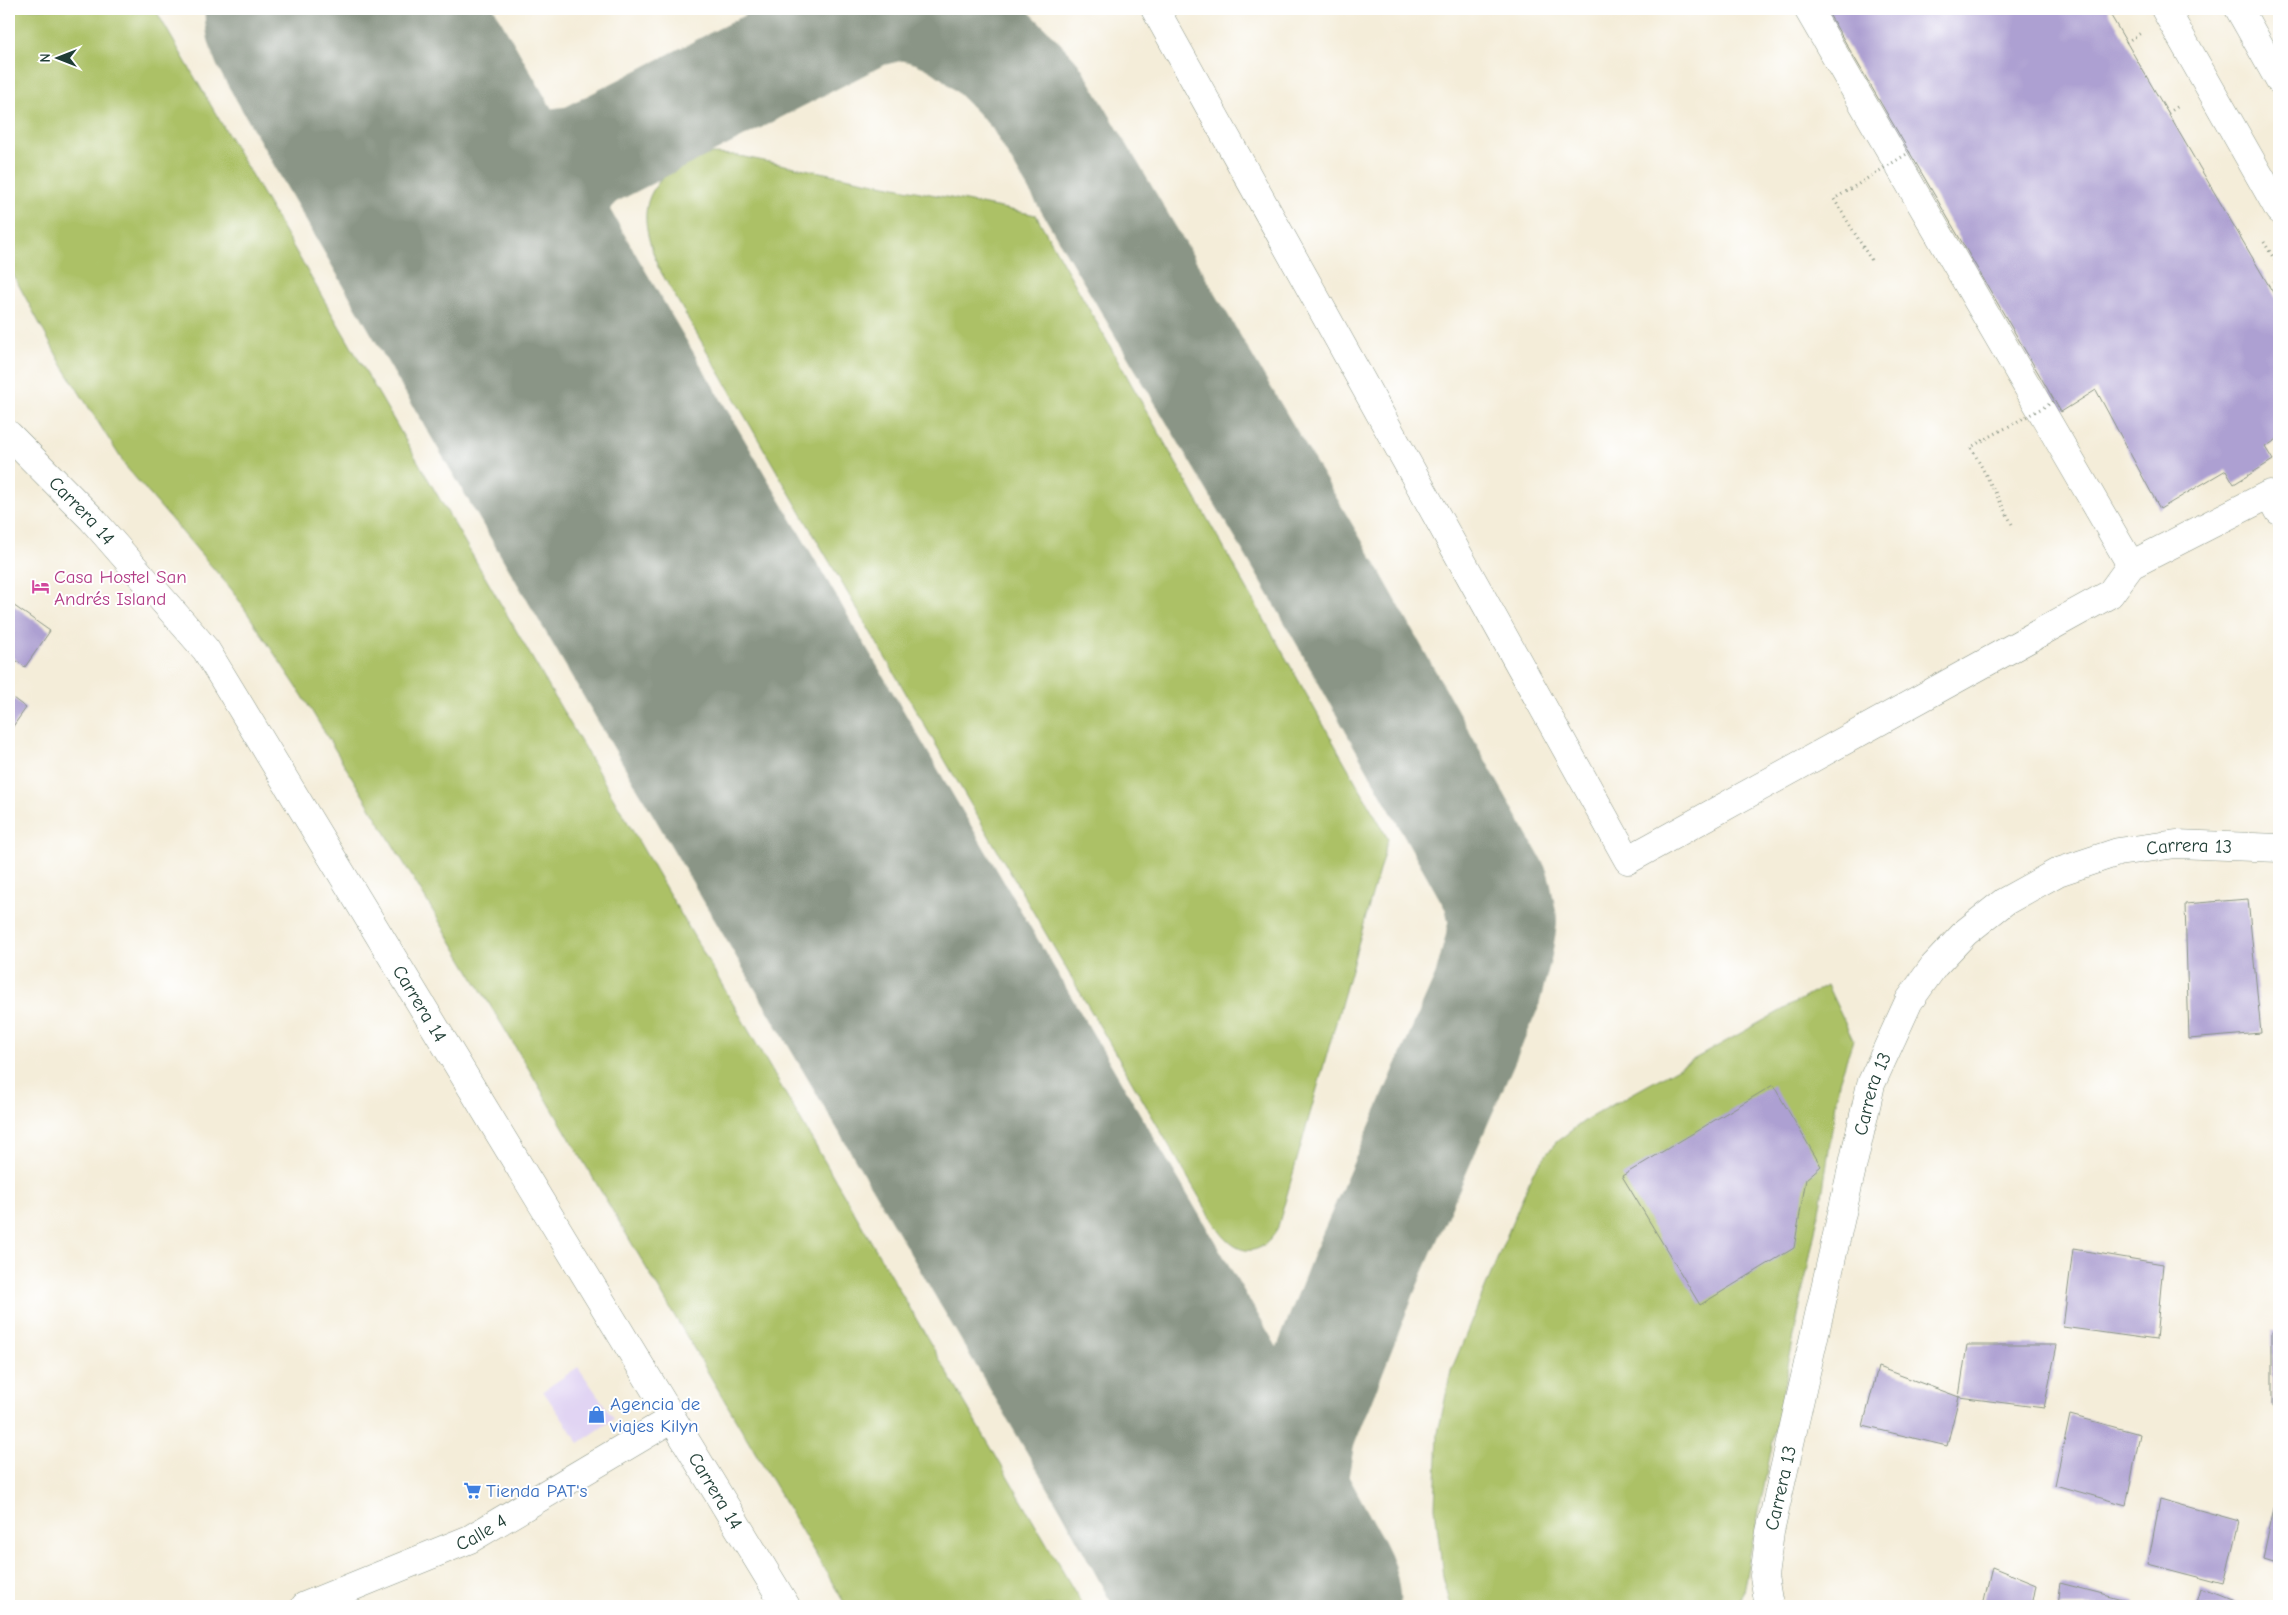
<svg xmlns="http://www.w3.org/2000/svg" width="2288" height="1615" font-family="'Comic Neue',sans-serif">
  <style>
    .built { fill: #e1d4f3 }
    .green { fill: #acc166; stroke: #667f4d }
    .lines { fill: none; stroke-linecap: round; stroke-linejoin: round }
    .taxiway { stroke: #8a9586; stroke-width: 108 }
    .runway { stroke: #8a9586; stroke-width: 269 }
    .building { fill: #ada0d2 }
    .minor-casing { stroke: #8a9586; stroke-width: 29 }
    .path { stroke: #8a9586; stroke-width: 3; stroke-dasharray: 1 4; stroke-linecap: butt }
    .minor { stroke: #fff; stroke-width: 28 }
    .path-bridge { stroke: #8a9586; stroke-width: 3; stroke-dasharray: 1 4; stroke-linecap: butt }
    .labels { text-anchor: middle; stroke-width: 4; stroke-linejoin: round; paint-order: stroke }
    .street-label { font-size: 19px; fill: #1f3d34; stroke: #fff }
    .hotel-label { font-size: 19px; fill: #b23c85; stroke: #fff; text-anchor: start }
    .shop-label { font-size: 19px; fill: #366cbe; stroke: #fff; text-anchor: start }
  </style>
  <rect width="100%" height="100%" fill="#fff"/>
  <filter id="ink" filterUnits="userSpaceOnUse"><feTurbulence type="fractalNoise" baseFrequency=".02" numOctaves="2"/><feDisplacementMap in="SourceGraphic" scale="10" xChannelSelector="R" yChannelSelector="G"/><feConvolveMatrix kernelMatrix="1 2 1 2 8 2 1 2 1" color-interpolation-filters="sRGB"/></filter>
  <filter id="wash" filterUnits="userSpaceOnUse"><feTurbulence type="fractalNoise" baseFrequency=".0096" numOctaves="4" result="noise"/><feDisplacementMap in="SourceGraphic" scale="20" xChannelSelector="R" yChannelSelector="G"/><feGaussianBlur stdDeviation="1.12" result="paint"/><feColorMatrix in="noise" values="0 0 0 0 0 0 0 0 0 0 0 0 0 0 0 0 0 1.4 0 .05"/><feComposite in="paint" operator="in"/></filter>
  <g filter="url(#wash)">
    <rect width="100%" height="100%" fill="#f4edd9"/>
    <!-- built -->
    <polygon class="built" points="578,1367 614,1419 579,1443 543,1391"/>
    <!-- green -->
    <g class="green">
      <polygon points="9,9 155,9 1083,1606 846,1606 527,1066 302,695 232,590 127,468 62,365 9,267"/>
      <path d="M 713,154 L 734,155 L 1036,215 L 1388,839 L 1277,1230 C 1258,1261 1234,1254 1216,1226 L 658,267 C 653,252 647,237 646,222 C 643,182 679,160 713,154 Z"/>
      <polygon points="1827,985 1853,1040 1839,1082 1822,1196 1740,1606 1451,1606 1443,1577 1435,1507 1438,1433 1451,1371 1533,1172 1556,1142 1587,1119"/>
    </g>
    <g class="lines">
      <!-- taxiway -->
      <g class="taxiway">
        <path d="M 918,9 C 967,18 1002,61 1035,95 L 1322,579 L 1497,891 L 1503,921 L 1499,945 L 1487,991 L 1364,1273 L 1302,1431 L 1280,1449 L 1255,1459 L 1234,1464 L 1209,1459 L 1179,1446"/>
        <polyline points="396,107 433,137 470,154 540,164 582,159 865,14 886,9"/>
        <path d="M 522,326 C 524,259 536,209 582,159"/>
        <path d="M 1293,1606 C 1283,1543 1290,1493 1302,1431"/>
      </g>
      <!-- runway -->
      <polyline class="runway" points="339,9 522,326 1179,1446 1266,1606"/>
    </g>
    <g id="blocks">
      <!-- building -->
      <g class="building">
        <polygon points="1826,9 2107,9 2279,303 2279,438 2265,447 2273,460 2234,484 2226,470 2160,509 2096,390 2061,412"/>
        <polygon points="10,603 50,631 25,667 9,655"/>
        <polygon points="9,695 26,708 9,732"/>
        <polygon points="2248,899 2261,1033 2189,1039 2185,904"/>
        <polygon points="1773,1085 1821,1166 1806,1179 1794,1248 1700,1305 1622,1176"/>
        <polygon points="2073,1249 2163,1264 2156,1340 2063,1327"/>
        <polygon points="2272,1332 2279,1332 2279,1408 2272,1407"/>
        <polygon points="1967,1345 2057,1345 2044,1408 1959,1397"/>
        <polygon points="1878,1367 1959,1397 1947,1446 1863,1426"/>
        <polygon points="2070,1415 2140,1434 2126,1505 2055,1485"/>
        <polygon points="2277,1494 2279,1495 2279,1564 2263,1559"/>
        <polygon points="2160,1499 2239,1521 2224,1584 2148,1564"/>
        <polygon points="1992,1567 2036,1585 2032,1606 1983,1606"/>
        <polygon points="2060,1583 2134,1602 2133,1606 2057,1606"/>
        <polygon points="2201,1589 2244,1606 2196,1606"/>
      </g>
    </g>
  </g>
  <g filter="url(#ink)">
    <use href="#blocks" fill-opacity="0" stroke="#8a9586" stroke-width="1"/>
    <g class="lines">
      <defs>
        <g id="minor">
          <polyline points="1155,9 1628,860 2110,594 2131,565 2270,494 2279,511"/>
          <polyline points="1808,9 2131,565"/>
          <polyline points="2165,9 2279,210"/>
          <polyline points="2239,9 2279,80"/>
          <path id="s1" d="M 9,435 L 92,519 L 206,650 L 786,1606"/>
          <path id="s2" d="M 305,1606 L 470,1539 L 672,1419"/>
          <path id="s3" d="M 1769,1606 L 1764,1576 L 1770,1532 L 1871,1084 L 1909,1001 L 1934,966 L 1966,932 L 2004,902 L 2058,872 L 2118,852 L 2176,844 L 2279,848"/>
        </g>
      </defs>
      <!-- minor casing -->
      <use href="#minor" class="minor-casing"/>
      <!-- path -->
      <g class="path">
        <polyline points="2126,42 2141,33"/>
        <polyline points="2168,113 2180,105"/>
        <polyline points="2264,242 2279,267"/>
        <polyline points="2268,285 2279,279"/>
      </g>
      <!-- minor -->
      <use href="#minor" class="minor"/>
      <!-- path-bridge -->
      <g class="path-bridge">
        <polyline points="1871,260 1834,199 1910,152"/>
        <polyline points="2012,524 1971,447 2055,401"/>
      </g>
    </g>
  </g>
  <!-- icons -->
  <defs>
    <symbol id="hotel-bare" viewBox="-9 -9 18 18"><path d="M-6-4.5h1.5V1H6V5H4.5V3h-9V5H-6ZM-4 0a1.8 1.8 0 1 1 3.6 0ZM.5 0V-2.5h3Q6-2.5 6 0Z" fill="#d1479c" stroke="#fff" stroke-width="2.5" paint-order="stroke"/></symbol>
    <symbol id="shop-bare" viewBox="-9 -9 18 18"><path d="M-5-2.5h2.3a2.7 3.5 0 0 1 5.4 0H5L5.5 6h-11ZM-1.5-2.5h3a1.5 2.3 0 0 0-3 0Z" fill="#3f7fe0" stroke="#fff" stroke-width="2.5" paint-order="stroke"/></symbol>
    <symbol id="supermarket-bare" viewBox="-9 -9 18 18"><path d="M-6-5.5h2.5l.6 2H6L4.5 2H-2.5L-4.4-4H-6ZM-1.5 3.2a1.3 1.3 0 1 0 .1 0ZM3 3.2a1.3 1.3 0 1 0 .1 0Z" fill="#3f7fe0" stroke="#fff" stroke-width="2.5" paint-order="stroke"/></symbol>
  </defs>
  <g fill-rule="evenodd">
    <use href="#hotel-bare" x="28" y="574" width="25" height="25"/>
    <use href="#shop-bare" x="584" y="1402" width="25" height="25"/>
    <use href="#supermarket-bare" x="460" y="1478" width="25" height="25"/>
  </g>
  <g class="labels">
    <!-- street labels -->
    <g class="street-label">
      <text dy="7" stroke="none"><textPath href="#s1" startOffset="105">Carrera 14</textPath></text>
      <text dy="7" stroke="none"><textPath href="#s3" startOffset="960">Carrera 13</textPath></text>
      <text dy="7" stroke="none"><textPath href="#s1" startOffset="705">Carrera 14</textPath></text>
      <text dy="7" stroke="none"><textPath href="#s3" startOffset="525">Carrera 13</textPath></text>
      <text dy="7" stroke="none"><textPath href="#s3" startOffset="120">Carrera 13</textPath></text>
      <text dy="7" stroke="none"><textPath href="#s1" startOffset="1275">Carrera 14</textPath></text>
      <text dy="7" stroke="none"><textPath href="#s2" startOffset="191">Calle 4</textPath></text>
    </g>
    <!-- hotel labels -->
    <g class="hotel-label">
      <text x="54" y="583">Casa Hostel San<tspan x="54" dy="22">Andrés Island</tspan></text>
    </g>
    <!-- shop labels -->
    <g class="shop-label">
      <text x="610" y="1410">Agencia de<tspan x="610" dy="22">viajes Kilyn</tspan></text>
      <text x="486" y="1497">Tienda PAT's</text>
    </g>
  </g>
  <!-- margin -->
  <rect width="2288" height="1615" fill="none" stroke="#fff" stroke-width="30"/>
  <!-- north arrow -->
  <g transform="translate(58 58) rotate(270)" stroke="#ffffff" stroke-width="4" paint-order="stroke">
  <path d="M0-4L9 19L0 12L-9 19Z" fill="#1f3d34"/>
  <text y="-8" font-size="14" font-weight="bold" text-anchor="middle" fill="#1f3d34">N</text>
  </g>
</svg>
